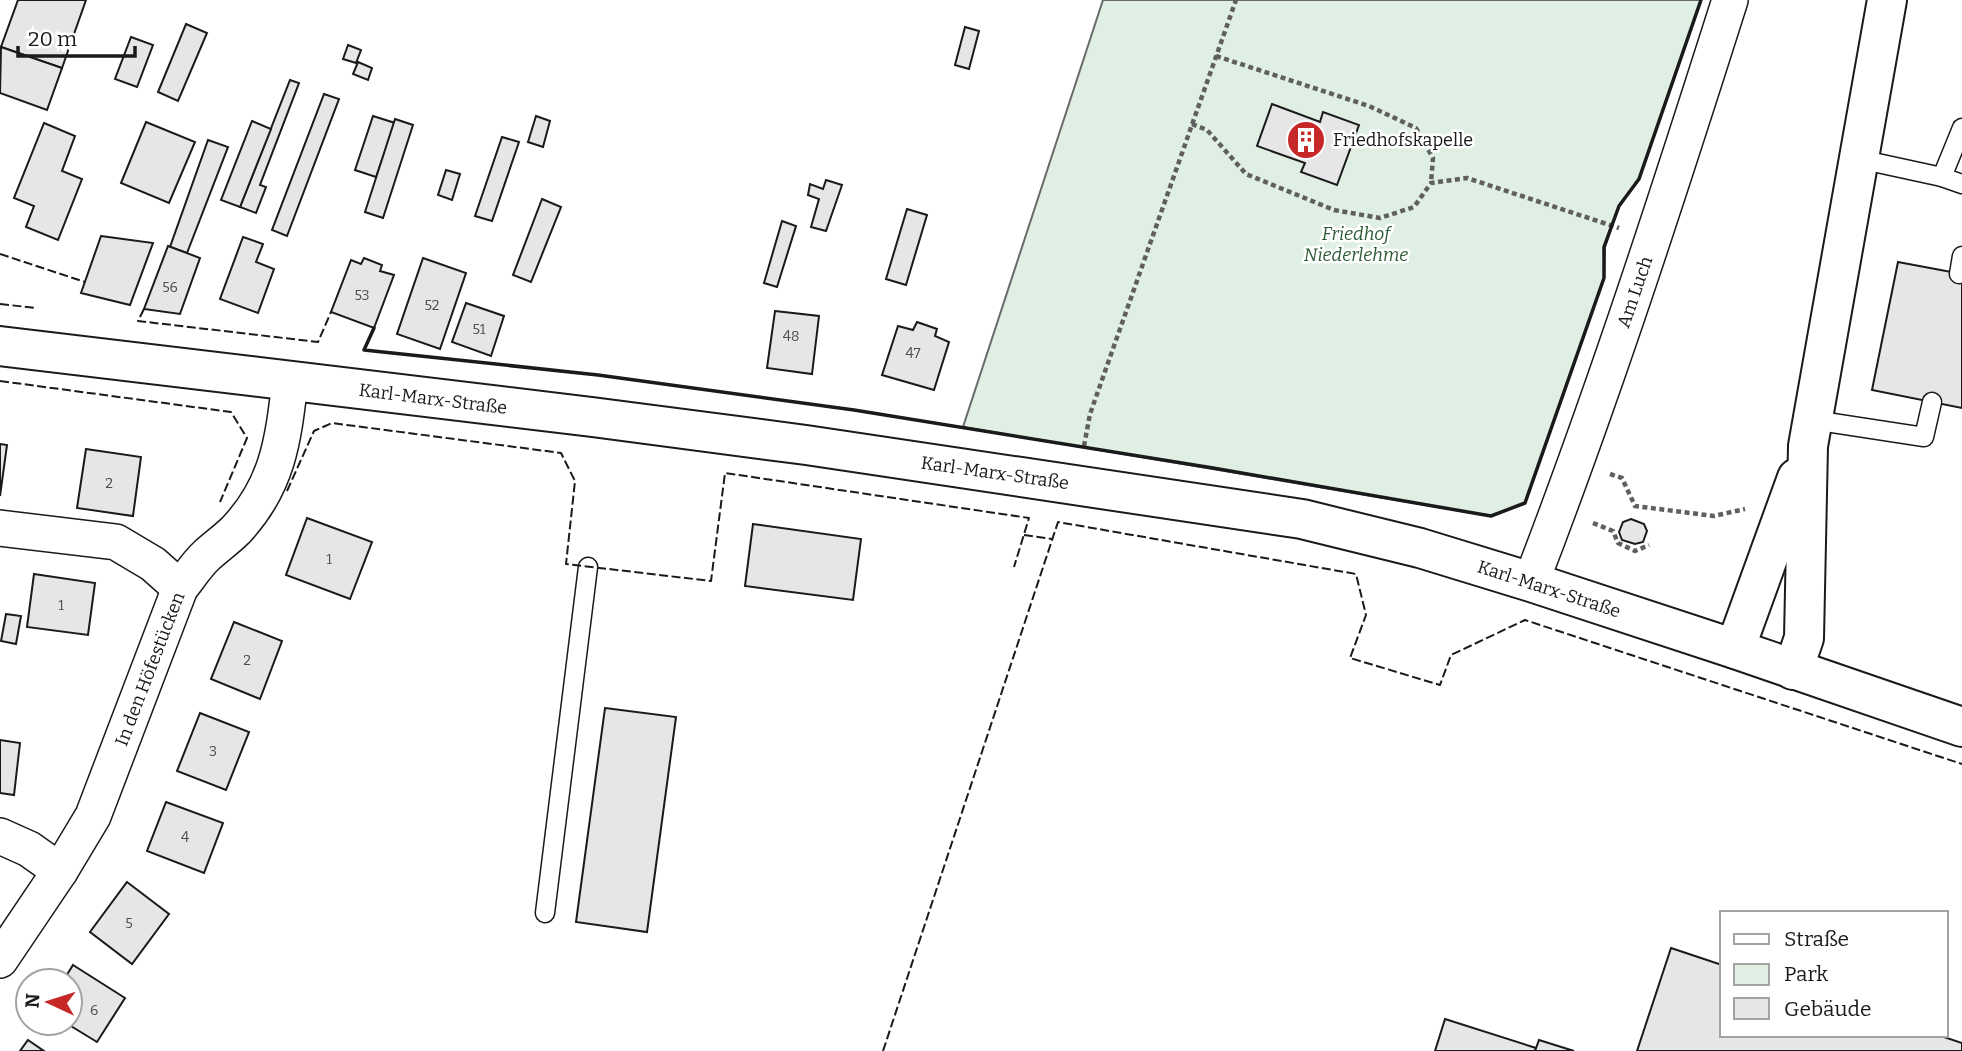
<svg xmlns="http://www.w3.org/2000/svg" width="1962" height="1051" font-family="Bitter,serif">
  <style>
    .green { fill: #e0efe3; stroke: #6a6a6a; stroke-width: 2 }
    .building { fill: #e6e6e6; stroke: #1a1a1a; stroke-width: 2 }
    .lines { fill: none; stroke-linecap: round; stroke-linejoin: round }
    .service-casing { stroke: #1a1a1a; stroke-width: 21 }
    .minor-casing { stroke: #1a1a1a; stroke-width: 38 }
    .tertiary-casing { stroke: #1a1a1a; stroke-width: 42 }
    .path { stroke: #5f5f5f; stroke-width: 4.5; stroke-dasharray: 5 3.5; stroke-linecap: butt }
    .service { stroke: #fff; stroke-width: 18 }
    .minor { stroke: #fff; stroke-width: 35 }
    .tertiary { stroke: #fff; stroke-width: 38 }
    .fence { stroke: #1a1a1a; stroke-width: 2; stroke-dasharray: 9 3.5; stroke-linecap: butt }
    .wall { stroke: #1a1a1a; stroke-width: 3.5 }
    .labels { text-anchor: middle; stroke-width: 5; stroke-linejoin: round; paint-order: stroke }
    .number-label { font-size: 14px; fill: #4d4d4d }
    .poi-label { font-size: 18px; fill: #1a1a1a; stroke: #fff; text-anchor: start }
    .park-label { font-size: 18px; font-style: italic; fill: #2b5a34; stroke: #fff }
    .street-label { font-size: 18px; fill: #1a1a1a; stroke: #fff }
  </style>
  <rect width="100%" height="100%" fill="#fff"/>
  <!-- green -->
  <polygon class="green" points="1103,0 1701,0 1639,179 1619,206 1605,247 1604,278 1525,503 1491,516 963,427"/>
  <!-- building -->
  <g class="building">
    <polygon points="18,0 86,0 62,68 1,47"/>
    <polygon points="186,24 207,33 178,101 158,92"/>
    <polygon points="965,27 979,31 969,69 955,65"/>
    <polygon points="131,37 153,45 137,87 115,79"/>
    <polygon points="348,45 361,50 356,63 343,59"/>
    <polygon points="1,47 62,68 47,110 0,93"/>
    <polygon points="358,62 372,68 368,80 353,74"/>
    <polygon points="290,80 299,83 260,185 266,187 256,213 240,207"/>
    <polygon points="324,94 339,99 287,236 272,230"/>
    <polygon points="1272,104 1320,122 1323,112 1359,125 1337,185 1301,172 1305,163 1257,146"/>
    <polygon points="373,116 395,123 376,177 355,170"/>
    <polygon points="536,116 550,121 543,147 528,142"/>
    <polygon points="395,119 413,125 383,218 365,212"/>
    <polygon points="252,121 271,129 240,207 221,200"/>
    <polygon points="146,122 195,142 169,203 121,183"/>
    <polygon points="44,123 75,136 62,171 82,179 58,240 26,227 34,206 14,198"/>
    <polygon points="502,137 519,142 492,221 475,216"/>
    <polygon points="208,140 228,147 187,253 170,247"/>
    <polygon points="446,170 460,174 452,200 438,195"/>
    <polygon points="826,180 842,185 826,231 811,227 819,199 808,195 810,184 823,189"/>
    <polygon points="542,199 561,207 531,282 513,275"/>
    <polygon points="907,209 927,215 906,285 886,279"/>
    <polygon points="782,221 796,226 777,287 764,283"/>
    <polygon points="101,236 153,243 130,305 81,293"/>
    <polygon points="243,237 263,244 256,262 274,269 258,313 220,299"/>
    <polygon points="168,246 200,258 180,314 144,309"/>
    <polygon points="364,258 382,265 380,271 394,275 374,328 331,312 351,260 361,264"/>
    <polygon points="423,258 466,273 440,349 397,334"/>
    <polygon points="1898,262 1962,274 1962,408 1872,390"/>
    <polygon points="466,303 504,316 491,356 452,342"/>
    <polygon points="775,311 819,316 812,374 767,368"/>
    <polygon points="917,322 937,329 935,336 949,342 934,390 882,375 898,326 913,330"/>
    <polygon points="0,444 7,445 0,496"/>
    <polygon points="86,449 141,457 133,516 77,508"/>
    <polygon points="307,518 372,542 350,599 286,575"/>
    <polygon points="1631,519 1644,524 1647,531 1643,542 1635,544 1622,540 1619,532 1623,522"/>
    <polygon points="753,524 861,539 853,600 745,586"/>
    <polygon points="34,574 95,583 88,635 27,627"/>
    <polygon points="6,614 21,616 16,644 1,641"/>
    <polygon points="234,622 282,641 260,699 211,679"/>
    <polygon points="605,708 676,717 647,932 576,922"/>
    <polygon points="200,713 249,732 226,790 177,771"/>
    <polygon points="0,740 20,743 14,795 0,793"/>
    <polygon points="166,802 223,823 204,873 147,851"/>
    <polygon points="127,882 169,914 132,964 90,932"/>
    <polygon points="1671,948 1722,965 1722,1035 1938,1035 1962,1043 1962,1051 1637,1051"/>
    <polygon points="73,965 125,998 97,1042 66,1023 70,1023 70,981 63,981"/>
    <polygon points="1445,1019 1536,1048 1535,1051 1435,1051"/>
    <polygon points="28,1040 44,1051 20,1051"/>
    <polygon points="1539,1040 1574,1051 1535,1051"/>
  </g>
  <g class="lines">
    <defs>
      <g id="service">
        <polyline points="1859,159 1942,177 1962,184"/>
        <polyline points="1942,177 1962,128"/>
        <polyline points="1959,274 1962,256"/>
        <polyline points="1813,420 1924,437 1932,402"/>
        <polyline points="545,913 588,567"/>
      </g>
      <g id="minor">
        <polyline points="0,528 116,542 153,564 180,588"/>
        <path d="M 1531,582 C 1605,390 1668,195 1730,0"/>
        <polyline points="0,836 29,849 60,871"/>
        <path d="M 0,960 L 60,871 L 93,816 L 180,588 C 189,577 197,564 207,555 C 217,546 227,539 236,530 C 278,485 283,441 290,382"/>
      </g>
      <g id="tertiary">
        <polyline points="0,346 592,417 806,445 1302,519 1420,548 1531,582 1735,649 1962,727"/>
        <polyline points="1735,649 1797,478"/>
        <polyline points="1793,670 1804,638 1808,446 1887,0"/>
      </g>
    </defs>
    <!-- service casing -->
    <use href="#service" class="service-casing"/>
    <!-- minor casing -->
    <use href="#minor" class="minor-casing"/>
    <!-- tertiary casing -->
    <use href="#tertiary" class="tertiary-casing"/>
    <!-- path -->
    <g class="path">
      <polyline points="1216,56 1369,106 1416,128 1433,158 1431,183"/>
      <polyline points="1192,124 1207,130 1246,174 1334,210 1380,218 1414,207 1431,183 1467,178 1619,228"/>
      <polyline points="1084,446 1090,414 1236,0"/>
      <polyline points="1610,474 1622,478 1635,506 1714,516 1745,509"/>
      <polyline points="1593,523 1613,531 1618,543 1635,551 1649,545"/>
    </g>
    <!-- service -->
    <use href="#service" class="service"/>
    <!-- minor -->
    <use href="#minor" class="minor"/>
    <!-- tertiary -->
    <use href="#tertiary" class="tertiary"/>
    <!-- fence -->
    <g class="fence">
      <polyline points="0,254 85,282"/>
      <polyline points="0,304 36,308"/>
      <polyline points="144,309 138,321 318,342 331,312"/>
      <polyline points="0,381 231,412 247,438 220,502"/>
      <polyline points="287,491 314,431 332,423 561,453 575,481 566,564 711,581 725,473 1029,518 1014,567"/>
      <polyline points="1024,535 1052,539"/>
      <polyline points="883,1051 1058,522 1356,574 1366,615 1350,658 1440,685 1451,655 1525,620 1962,764"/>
    </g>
    <!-- wall -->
    <polyline class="wall" points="374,328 364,350 598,375 854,410 1213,468 1491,516 1525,503 1604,278 1604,247 1619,206 1639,179 1701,0"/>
  </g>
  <!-- icons -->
  <defs>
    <symbol id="building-disc" viewBox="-11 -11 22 22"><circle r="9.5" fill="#c62828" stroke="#fff"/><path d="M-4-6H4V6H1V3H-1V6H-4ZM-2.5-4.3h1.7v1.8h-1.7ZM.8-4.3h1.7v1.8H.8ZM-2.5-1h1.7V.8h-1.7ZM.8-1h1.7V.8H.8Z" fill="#fff"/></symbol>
  </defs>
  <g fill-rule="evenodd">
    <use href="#building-disc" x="1284" y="118" width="44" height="44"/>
  </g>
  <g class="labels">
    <!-- number labels -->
    <g class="number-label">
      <text x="170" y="292">56</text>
      <text x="362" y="300">53</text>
      <text x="432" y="310">52</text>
      <text x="479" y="334">51</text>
      <text x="791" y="341">48</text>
      <text x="913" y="358">47</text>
      <text x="109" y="488">2</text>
      <text x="329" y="564">1</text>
      <text x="61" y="610">1</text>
      <text x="247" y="665">2</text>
      <text x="213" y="756">3</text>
      <text x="185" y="842">4</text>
      <text x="129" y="928">5</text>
      <text x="94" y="1015">6</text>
    </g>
    <!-- poi labels -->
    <g class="poi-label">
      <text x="1333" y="146">Friedhofskapelle</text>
    </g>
    <!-- park labels -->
    <g class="park-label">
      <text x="1356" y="240">Friedhof<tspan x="1356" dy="21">Niederlehme</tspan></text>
    </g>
    <!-- street labels -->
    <g class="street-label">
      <text transform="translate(1635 292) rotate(-71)" y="6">Am Luch</text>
      <text transform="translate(433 399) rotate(7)" y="6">Karl-Marx-Straße</text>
      <text transform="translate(995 473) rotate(8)" y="6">Karl-Marx-Straße</text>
      <text transform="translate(1549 589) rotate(18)" y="6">Karl-Marx-Straße</text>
      <text transform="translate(150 669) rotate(-69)" y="6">In den Höfestücken</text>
    </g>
  </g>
  <!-- legend -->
  <rect x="1720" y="911" width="228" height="126" fill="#ffffff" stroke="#a3a3a3" stroke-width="2"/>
  <rect x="1734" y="934" width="35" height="10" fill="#ffffff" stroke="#a3a3a3" stroke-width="2"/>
  <text x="1784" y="946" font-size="21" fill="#1a1a1a">Straße</text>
  <rect x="1734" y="964" width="35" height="21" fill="#e0efe3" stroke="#a3a3a3" stroke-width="2"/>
  <text x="1784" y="981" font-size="21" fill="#1a1a1a">Park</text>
  <rect x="1734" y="998" width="35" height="21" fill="#e6e6e6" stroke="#a3a3a3" stroke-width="2"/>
  <text x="1784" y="1016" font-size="21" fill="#1a1a1a">Gebäude</text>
  <!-- north arrow -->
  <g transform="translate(49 1002) rotate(274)"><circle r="33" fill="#ffffff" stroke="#a3a3a3" stroke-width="2"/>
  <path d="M0-5L12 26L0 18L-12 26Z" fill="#c62828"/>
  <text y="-10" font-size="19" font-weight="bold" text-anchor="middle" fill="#1a1a1a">N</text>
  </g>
  <!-- scale -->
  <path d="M18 46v10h117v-10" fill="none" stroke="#1a1a1a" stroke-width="3.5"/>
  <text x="28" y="46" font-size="21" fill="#1a1a1a" stroke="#ffffff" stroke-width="5" paint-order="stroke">20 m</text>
</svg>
